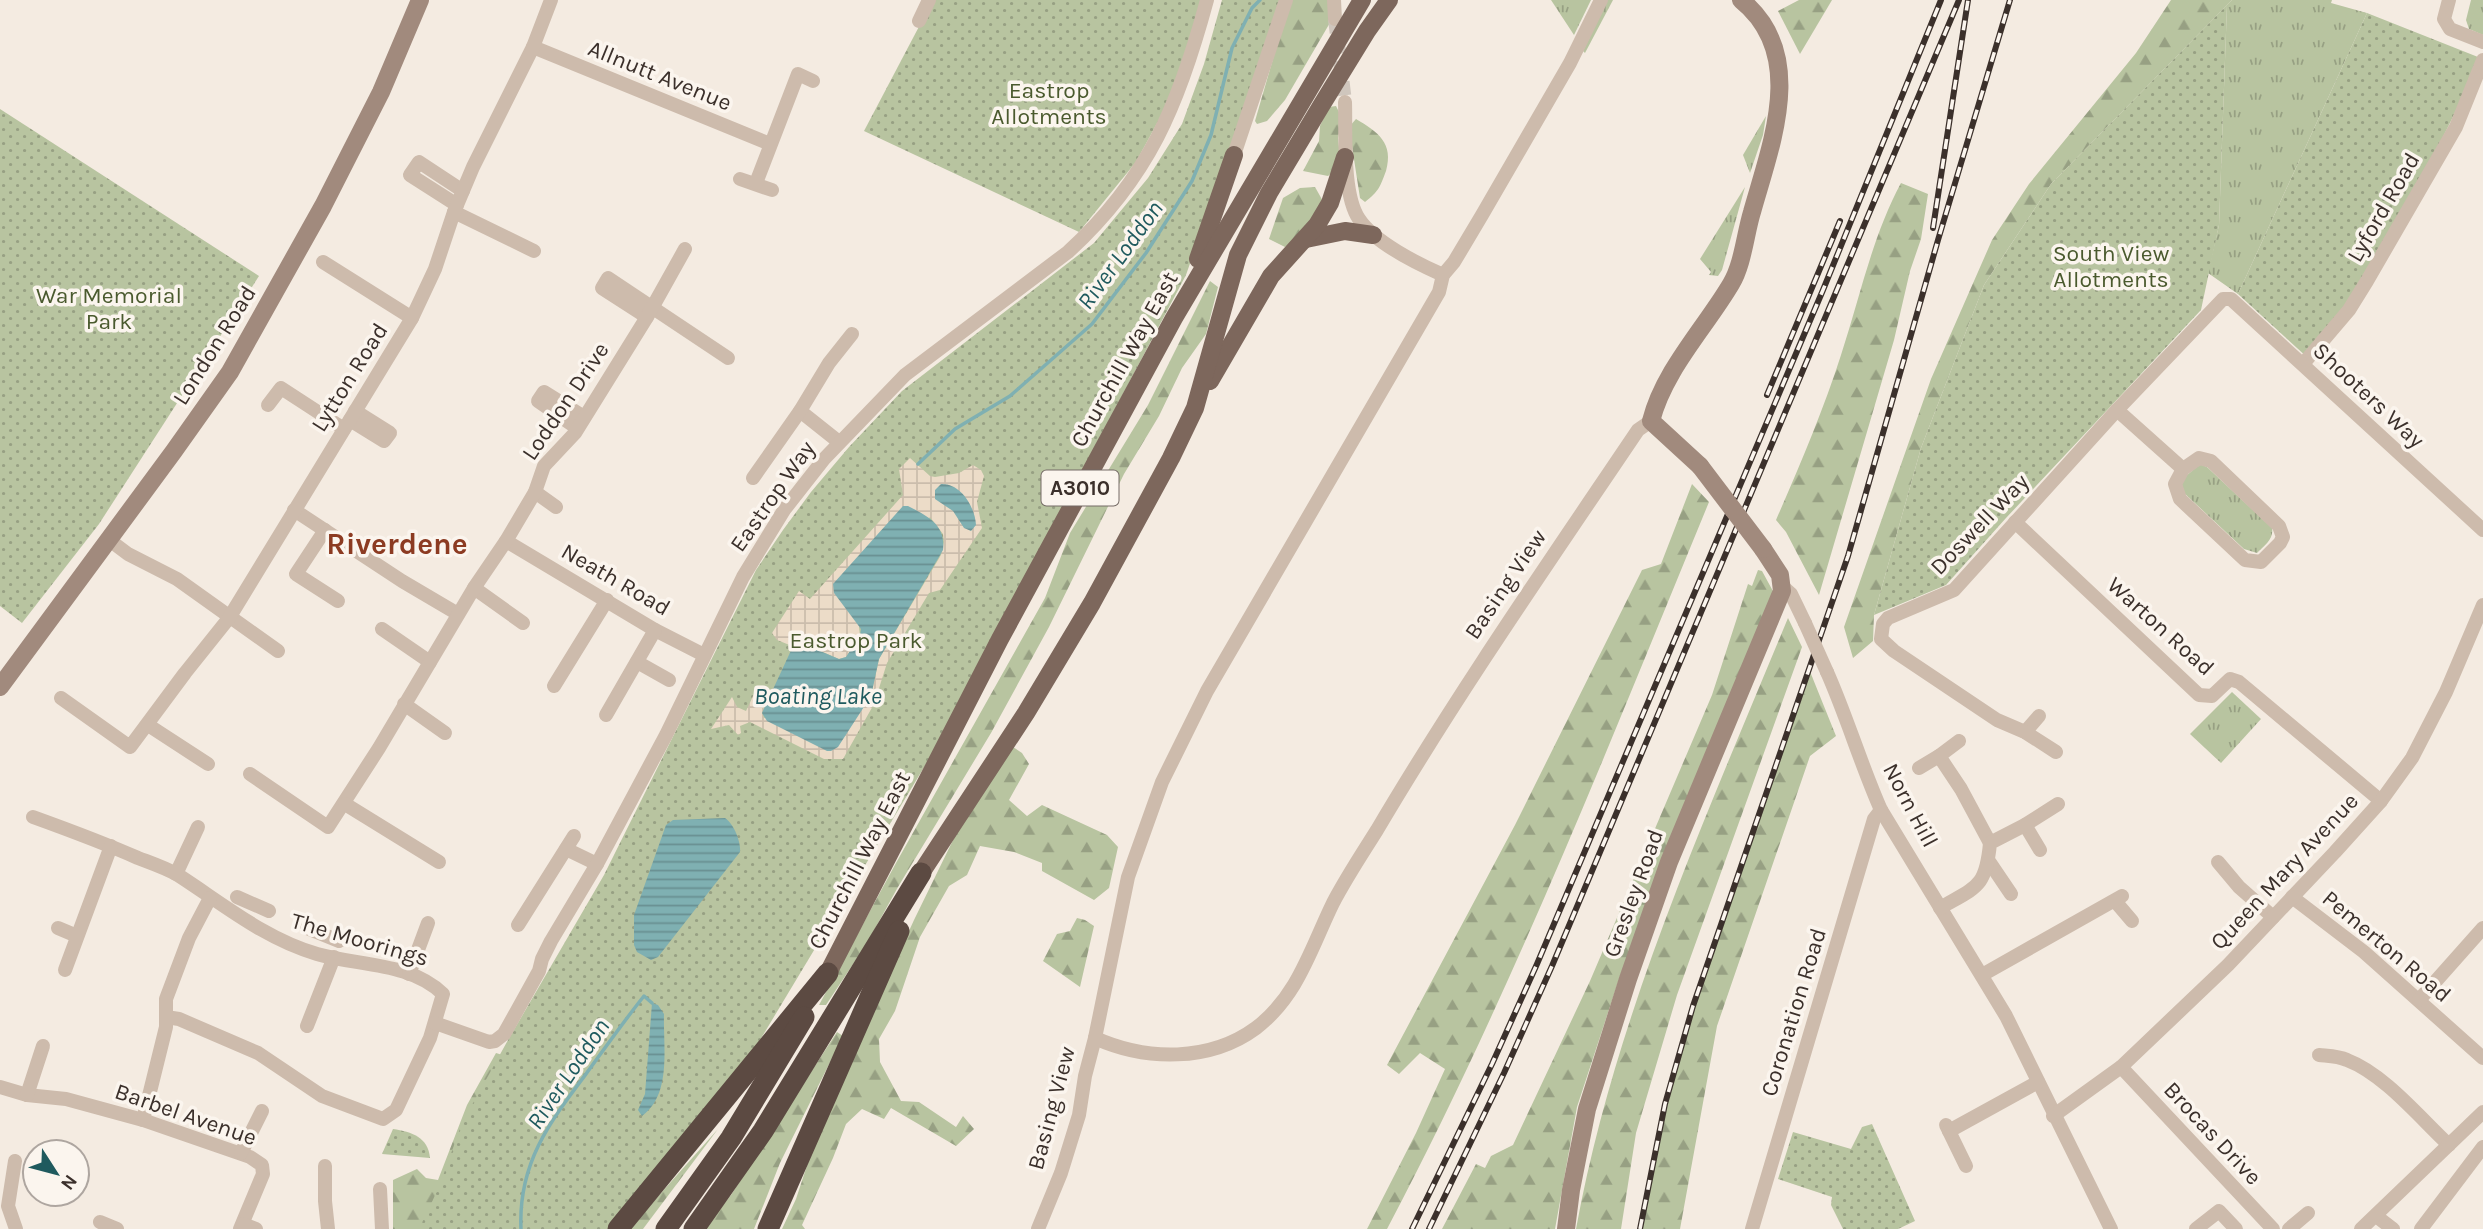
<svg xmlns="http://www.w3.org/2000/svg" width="2483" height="1229" font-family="Karla,sans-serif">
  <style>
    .grass { fill: url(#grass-tufts) }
    .forest { fill: url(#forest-firs) }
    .park { fill: url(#park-dots) }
    .plaza { fill: url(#plaza-grid) }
    .water { fill: url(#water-rules) }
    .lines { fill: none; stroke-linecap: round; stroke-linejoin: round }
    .stream { stroke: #7fb0b2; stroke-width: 3.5 }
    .street-tunnel { stroke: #cfc6bd; stroke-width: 14; stroke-dasharray: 14 7; stroke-linecap: butt }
    .street { stroke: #cdbbac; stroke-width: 14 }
    .secondary { stroke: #a18a7d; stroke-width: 18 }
    .primary { stroke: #7d675c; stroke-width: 18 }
    .highway { stroke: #5c4a42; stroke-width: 21 }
    .rail-casing { stroke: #3b302b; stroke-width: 6 }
    .rail { stroke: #fbf5ee; stroke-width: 3.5; stroke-dasharray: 10; stroke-linecap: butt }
    .street-bridge { stroke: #cdbbac; stroke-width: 14 }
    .secondary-bridge { stroke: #a18a7d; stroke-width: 18 }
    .labels { text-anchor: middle; stroke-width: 7; stroke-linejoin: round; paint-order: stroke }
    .shield { fill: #fbf5ee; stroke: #756b66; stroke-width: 2 }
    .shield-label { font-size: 21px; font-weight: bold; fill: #3b302b }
    .street-label { font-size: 23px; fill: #3b302b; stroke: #fbf5ee }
    .park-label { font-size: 23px; fill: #4a5a2e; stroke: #fbf5ee }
    .water-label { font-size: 24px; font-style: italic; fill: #1f5a5e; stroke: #fbf5ee }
    .district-label { font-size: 30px; font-weight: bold; fill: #8c3b22; stroke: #fbf5ee }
  </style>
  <defs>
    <pattern id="grass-tufts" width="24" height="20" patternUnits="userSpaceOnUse" patternTransform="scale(1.75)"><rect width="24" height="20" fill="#b8c4a0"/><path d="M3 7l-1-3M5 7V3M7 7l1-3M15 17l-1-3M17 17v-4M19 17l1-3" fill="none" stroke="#97a083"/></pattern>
    <pattern id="forest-firs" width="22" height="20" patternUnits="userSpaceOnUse" patternTransform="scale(1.75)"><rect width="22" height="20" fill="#b8c4a0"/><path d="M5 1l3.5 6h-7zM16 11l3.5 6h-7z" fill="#97a083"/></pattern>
    <pattern id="park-dots" width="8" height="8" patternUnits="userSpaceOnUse" patternTransform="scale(1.75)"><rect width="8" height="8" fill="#b8c4a0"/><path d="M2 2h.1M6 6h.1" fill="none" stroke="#97a083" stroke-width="1.8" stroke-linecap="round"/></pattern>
    <pattern id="plaza-grid" width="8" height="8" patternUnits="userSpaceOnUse" patternTransform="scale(1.75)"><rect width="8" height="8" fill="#ecdcc8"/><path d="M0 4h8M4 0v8" fill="none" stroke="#cbbdac"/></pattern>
    <pattern id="water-rules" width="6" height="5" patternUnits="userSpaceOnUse" patternTransform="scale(1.75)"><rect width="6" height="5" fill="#7fb0b2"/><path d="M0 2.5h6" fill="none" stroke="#699091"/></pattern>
  </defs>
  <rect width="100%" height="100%" fill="#f4ebe1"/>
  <!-- grass -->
  <g class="grass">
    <polygon points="1551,0 1591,0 1574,35"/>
    <polygon points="1607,0 1613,0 1585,53 1583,51"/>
    <polygon points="2232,0 2332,0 2331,3 2367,13 2238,294 2208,273 2219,225 2227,5"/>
    <polygon points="2471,0 2483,0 2483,35 2469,29 2466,20"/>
    <polygon points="1766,116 1763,135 1750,173 1743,155"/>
    <polygon points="1745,187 1722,270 1718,276 1709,275 1711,272 1700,259"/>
    <path d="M 2200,464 L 2207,467 L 2272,528 C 2274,539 2265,545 2257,553 L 2244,549 L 2183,492 L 2180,487 L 2186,476 Z"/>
    <polygon points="2232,692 2261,719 2221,763 2190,734"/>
  </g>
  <!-- forest -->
  <g class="forest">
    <polygon points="1290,0 1330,0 1331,21 1285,100 1267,121 1257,124 1255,121"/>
    <polygon points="1799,0 1832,0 1800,54 1778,11"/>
    <polygon points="2171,0 2232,0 2051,184 1984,285 1921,448 1874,615 1873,641 1853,658 1844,627 1931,379 1992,240 2029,184 2136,53"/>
    <polygon points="1336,106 1342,118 1338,138 1341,165 1328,176 1303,171 1319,141 1320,126 1329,107"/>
    <path d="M 1356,119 C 1378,132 1394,143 1386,171 C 1380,187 1379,191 1365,202 L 1360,198 L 1349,127 Z"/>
    <path d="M 1901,183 L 1928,194 L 1921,239 L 1910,271 L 1894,340 L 1819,595 L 1786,532 L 1776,520 C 1800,465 1823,411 1841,355 C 1860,297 1872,237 1901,183 Z"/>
    <polygon points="1315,187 1324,203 1320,219 1285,247 1269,239 1283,198 1300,188"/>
    <polygon points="1210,281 1218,287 1206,334 1182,368 1159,416 1124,474 1049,627 991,733 898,887 867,943 826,1005 819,1005 896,863 1045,598 1070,533 1148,405"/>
    <path d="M 1692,484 L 1709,502 C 1608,747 1511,994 1387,1229 L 1367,1229 L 1416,1133 L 1445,1069 L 1420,1053 L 1399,1074 L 1387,1065 L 1515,825 L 1642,570 L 1661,564 Z"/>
    <polygon points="1758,570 1762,571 1774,593 1620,976 1577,1107 1555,1229 1442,1229 1476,1164 1485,1168 1491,1156 1513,1145 1590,981 1712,695 1748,584 1752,586"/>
    <path d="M 1788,618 L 1802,647 L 1677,995 L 1636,1133 L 1621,1229 L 1576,1229 C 1615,1016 1706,817 1788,618 Z"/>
    <polygon points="1809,669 1836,736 1810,756 1717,1026 1680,1229 1640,1229 1665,1104 1693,1006"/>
    <polygon points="1010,745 1022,753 1029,764 1009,800 1027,816 1042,805 1107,835 1118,847 1109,888 1094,900 1042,871 1042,863 1014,852 980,846 967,875 949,886 920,937 895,1011 879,1039 880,1062 901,1101 919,1102 956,1127 963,1116 974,1129 956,1146 891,1108 884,1119 862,1109 846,1124 833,1158 802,1225 805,1229 782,1229 796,1199 820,1126 914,920 956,834"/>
    <polygon points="1077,918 1085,920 1094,926 1080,987 1043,961 1057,934 1070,931"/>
    <polygon points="837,1032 843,1036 780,1163 754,1229 704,1229 731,1195"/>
    <polygon points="496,1053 509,1057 449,1229 393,1229 393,1180 417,1169 426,1178 438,1180 467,1105"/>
    <polygon points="718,1129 643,1229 629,1229"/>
  </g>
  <!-- park -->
  <g class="park">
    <polygon points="933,0 1201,0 1173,94 1136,162 1079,232 864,131"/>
    <polygon points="1222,0 1281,0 1186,275 935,749 757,1045 609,1229 419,1229 439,1187 462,1123 508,1040 604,875 756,570 783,530 811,492 849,447 902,391 1094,243 1148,178 1182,124 1204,64"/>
    <polygon points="2227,5 2219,225 2201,310 2006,518 1946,585 1874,615 1921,448 1984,285 2051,184"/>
    <path d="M 2367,13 L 2478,57 C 2466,93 2449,125 2432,159 C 2395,228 2354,295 2308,358 L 2238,294 Z"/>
    <polygon points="0,109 259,276 99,524 22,623 0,606"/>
    <polygon points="1872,1124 1915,1221 1898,1229 1843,1229 1831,1205 1832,1197 1778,1179 1793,1132 1851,1149 1862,1127"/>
    <path d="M 393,1129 C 412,1132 428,1137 430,1158 L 382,1154 Z"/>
  </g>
  <!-- plaza -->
  <polygon class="plaza" points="910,458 930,476 935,477 959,473 973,465 981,470 984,476 977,502 982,528 940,590 929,593 887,663 874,704 843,759 824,759 750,722 740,726 741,733 738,735 729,725 711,729 732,697 737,707 746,711 754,694 767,700 762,713 764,718 871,696 879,659 941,555 944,542 943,534 930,517 859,627 860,636 846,657 839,659 799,642 792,646 777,640 772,633 799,591 810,599 903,495 899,469"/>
  <!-- water -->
  <g class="water">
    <path d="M 941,484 C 961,483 975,507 976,525 L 971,531 L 964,528 L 953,511 L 935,499 L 935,490 Z"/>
    <path d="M 903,506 L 908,506 C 927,516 946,524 943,550 L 879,659 L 871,696 L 838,747 L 831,751 L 827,751 L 767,721 L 762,713 L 794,644 L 799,642 L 839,659 L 846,657 L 860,636 L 861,629 L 834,593 L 833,584 Z"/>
    <path d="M 725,818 C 734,824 741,842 740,852 L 658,957 L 651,960 L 637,952 L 634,945 L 634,915 L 666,825 L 673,820 Z"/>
    <path d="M 652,1003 L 658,1005 L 664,1014 C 663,1047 672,1095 642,1116 L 638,1110 L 645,1094 Z"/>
  </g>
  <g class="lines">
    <!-- stream -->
    <g class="stream">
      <polyline points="918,464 955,429 1010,396 1092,324 1146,253 1192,181 1211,135 1232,48 1252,8 1260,0"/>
      <path d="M 521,1229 C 518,1164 549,1123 586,1074 C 605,1048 624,1021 644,996 L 652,1003"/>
    </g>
    <!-- street-tunnel -->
    <polyline class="street-tunnel" points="1335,19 1345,102"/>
    <!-- street -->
    <g class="street">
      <polyline points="1334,0 1335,19"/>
      <polyline points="2449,0 2444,19 2450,29 2483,42"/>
      <polyline points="919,21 929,0"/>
      <polyline points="533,47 770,144"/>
      <path d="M 1345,102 C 1346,133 1342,194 1359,219 C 1374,242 1418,264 1443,275"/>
      <polyline points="1234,155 1286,0"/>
      <polyline points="740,179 772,190"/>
      <polyline points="756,183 798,74 813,81"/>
      <polyline points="457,205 410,175 419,162 463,191"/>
      <polyline points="454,212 534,251"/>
      <polyline points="323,262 412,318"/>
      <polyline points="647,317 602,288 608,278 728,358"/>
      <polyline points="2303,364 2349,310 2367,281 2456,127 2483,60"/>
      <polyline points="268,405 281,388 344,429"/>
      <polyline points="2117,410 2183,469"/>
      <polyline points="800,411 839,442"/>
      <polyline points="350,420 384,441 390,433 355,411"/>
      <polyline points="577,428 538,401 544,392 584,417"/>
      <polygon points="2199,458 2211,461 2279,526 2283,537 2280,543 2261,562 2245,560 2180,499 2175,484 2183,469"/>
      <polyline points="753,478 800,411 829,363 852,334"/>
      <polyline points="535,492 556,507"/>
      <polyline points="294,510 402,581 458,614"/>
      <polyline points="2015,522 2199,695 2212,696 2230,679 2239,682 2381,801"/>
      <polyline points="325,530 296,574 338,601"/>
      <polyline points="108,539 128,554 177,579 278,651"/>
      <polyline points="506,541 655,630 704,655"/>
      <polyline points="1782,586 1791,594 1805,623"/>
      <polyline points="474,588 523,623"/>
      <polyline points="382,629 430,662"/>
      <polyline points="637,662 669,680"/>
      <path d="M 1827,672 C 1847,717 1861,765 1881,810 L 2006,1016 L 2111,1229"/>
      <polyline points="554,686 607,600"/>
      <polyline points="61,698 130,747 185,673 229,618 412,318 435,269 454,212 473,167 533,47 551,0"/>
      <polyline points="404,704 445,733"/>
      <polyline points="606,715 655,630"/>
      <polyline points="148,725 208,764"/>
      <polyline points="2025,732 2039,716"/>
      <polyline points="2056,752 2025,732 1997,720 1894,651 1881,639 1883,624 1888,618 1954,590 2117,410 2223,299 2231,299 2483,530"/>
      <polyline points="1939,756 1961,789 1990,843"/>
      <polyline points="1919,768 1939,756 1959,741"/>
      <polyline points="250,774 328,827 379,748 474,588 506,541 535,492 544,466 575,433 647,317 685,249"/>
      <polyline points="345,804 439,862"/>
      <path d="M 33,817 C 69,830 104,843 138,858 C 151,863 166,868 178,875 C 223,904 265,939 317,954 C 358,966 410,962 443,994 L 430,1038 L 396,1110 L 383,1119 L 322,1096 L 258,1053 L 179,1019 L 166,1017"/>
      <polyline points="2025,825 2040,850"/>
      <polyline points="566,849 597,864"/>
      <polyline points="1988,860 2011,894"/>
      <polyline points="2218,862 2239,887 2273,917"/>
      <polyline points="176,874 198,827"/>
      <polyline points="237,897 269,911"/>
      <polyline points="2292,897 2364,952 2483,1058"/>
      <polyline points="2115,901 2132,921"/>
      <path d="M 1940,908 C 1976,887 1986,888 1990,843 L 2025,825 L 2058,804"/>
      <polyline points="518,925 574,836"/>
      <polyline points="58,928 77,936"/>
      <polyline points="307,928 339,941"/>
      <polyline points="65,970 111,846"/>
      <polyline points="409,974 428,923"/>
      <polyline points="1982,975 2122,896"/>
      <polyline points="2419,1000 2483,928"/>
      <path d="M 435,1023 L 489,1042 L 495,1041 L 504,1034 L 539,971 L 542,959 L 551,941 L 597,864 L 666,735 L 743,577 L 784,510 L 824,459 L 905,375 L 1068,252 C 1149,178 1179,104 1207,0"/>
      <polyline points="307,1026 334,957"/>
      <path d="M 1095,1038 C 1146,1061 1210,1062 1256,1028 C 1298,996 1311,948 1333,903 C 1346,878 1362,854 1377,830 C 1458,693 1549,562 1638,430 L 1651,421"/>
      <path d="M 2319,1055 C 2328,1056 2338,1056 2347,1060 C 2384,1074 2420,1118 2449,1145"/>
      <polyline points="2121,1067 2273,1229"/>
      <polyline points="0,1087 27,1095 66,1099 143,1120 250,1157 262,1165 263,1174 240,1229"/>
      <polyline points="27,1095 43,1046"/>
      <polyline points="2053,1116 2121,1067 2228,965 2335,852 2381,801 2412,758 2446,692 2483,605"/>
      <polyline points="143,1120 166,1027 166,999 189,938 210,898"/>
      <polyline points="1946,1125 1966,1166"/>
      <polyline points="1949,1131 2038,1082"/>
      <polyline points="241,1153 262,1111"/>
      <polyline points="15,1161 8,1206 16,1229"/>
      <polyline points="325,1166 325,1201 328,1229"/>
      <polyline points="380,1189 382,1229"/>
      <polyline points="2376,1216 2393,1229"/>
      <polyline points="100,1222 117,1229"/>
      <polyline points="243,1224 256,1229"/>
      <polyline points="1038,1229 1061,1173 1079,1115 1085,1076 1095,1038 1128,877 1162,782 1207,691 1414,335 1439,292 1443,275 1454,262 1482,215 1570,63 1601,0"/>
      <polyline points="1752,1229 1874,819 1881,810"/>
      <polyline points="2196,1229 2219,1211 2236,1229"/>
      <polyline points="2289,1229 2308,1213"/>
      <polyline points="2361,1229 2483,1112"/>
      <polyline points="2421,1229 2483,1147"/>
    </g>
    <!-- secondary -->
    <g class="secondary">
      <path d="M 1700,466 L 1651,421 C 1664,370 1705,328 1731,284 C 1743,264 1745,235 1752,212 C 1771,144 1808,54 1741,0"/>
      <polyline points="0,687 174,451 230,372 323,206 381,92 420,0"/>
      <polyline points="1566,1229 1571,1190 1587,1109 1628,979 1669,862 1782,591 1780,575 1763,549"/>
    </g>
    <!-- primary -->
    <g class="primary">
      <polyline points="1306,239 1345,231 1373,235"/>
      <polyline points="1198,259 1234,155"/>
      <polyline points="1210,381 1271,276 1317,225 1330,203 1345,157"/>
      <polyline points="921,873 1026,713 1092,603 1171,458 1195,408 1238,255 1269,193 1321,106 1367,31 1389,0"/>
      <polyline points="828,973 1000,639 1174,318 1362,0"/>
    </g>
    <!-- highway -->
    <g class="highway">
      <polyline points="618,1229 828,973"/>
      <polyline points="666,1229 731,1138 804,1017"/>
      <polyline points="694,1229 763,1131 921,873"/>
      <polyline points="768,1229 899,931"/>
    </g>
    <defs>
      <g id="rail">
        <polyline points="1933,228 1968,0"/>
        <polyline points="1767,395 1840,221"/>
        <polyline points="1412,1229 1492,1064 1537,964 1823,290 1941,0"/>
        <polyline points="1429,1229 1504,1073 1552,966 1959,0"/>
        <polyline points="1640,1229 1665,1104 1693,1006 1848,556 1938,240 2010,0"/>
      </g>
    </defs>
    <!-- rail casing -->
    <use href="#rail" class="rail-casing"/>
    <!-- rail -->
    <use href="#rail" class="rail"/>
    <!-- street-bridge -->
    <polyline class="street-bridge" points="1805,623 1827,672"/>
    <!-- secondary-bridge -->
    <polyline class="secondary-bridge" points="1700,466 1763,549"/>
  </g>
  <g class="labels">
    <!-- shield labels -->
    <rect class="shield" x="1041.5" y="470.5" width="77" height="35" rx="5"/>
    <g class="shield-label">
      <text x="1080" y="495">A3010</text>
    </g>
    <!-- street labels -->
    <g class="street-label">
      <text transform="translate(660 75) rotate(22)" y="8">Allnutt Avenue</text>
      <text transform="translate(2383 207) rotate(-60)" y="8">Lyford Road</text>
      <text transform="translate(214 345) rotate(-58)" y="8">London Road</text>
      <text transform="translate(1124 359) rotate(-61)" y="8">Churchill Way East</text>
      <text transform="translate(349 377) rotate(-58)" y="8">Lytton Road</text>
      <text transform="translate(2369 395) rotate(43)" y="8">Shooters Way</text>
      <text transform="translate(565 401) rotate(-56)" y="8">Loddon Drive</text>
      <text transform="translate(772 496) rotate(-55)" y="8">Eastrop Way</text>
      <text transform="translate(1979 524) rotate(-46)" y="8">Doswell Way</text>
      <text transform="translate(616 579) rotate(30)" y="8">Neath Road</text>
      <text transform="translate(1505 584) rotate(-56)" y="8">Basing View</text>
      <text transform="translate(2161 626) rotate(42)" y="8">Warton Road</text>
      <text transform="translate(1911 805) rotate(62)" y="8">Norn Hill</text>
      <text transform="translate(859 860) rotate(-63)" y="8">Churchill Way East</text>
      <text transform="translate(2284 871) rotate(-47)" y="8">Queen Mary Avenue</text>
      <text transform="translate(1633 893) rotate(-70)" y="8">Gresley Road</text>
      <text transform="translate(360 939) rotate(16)" y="8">The Moorings</text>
      <text transform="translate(2387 946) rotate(40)" y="8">Pemerton Road</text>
      <text transform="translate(1793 1012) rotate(-73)" y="8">Coronation Road</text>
      <text transform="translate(1051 1108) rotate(-75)" y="8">Basing View</text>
      <text transform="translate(186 1114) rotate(19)" y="8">Barbel Avenue</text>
      <text transform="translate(2213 1133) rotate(47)" y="8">Brocas Drive</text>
    </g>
    <!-- park labels -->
    <g class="park-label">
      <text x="1049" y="98">Eastrop<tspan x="1049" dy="26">Allotments</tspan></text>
      <text x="2111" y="261">South View<tspan x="2111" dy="26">Allotments</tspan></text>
      <text x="109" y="303">War Memorial<tspan x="109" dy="26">Park</tspan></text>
      <text x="856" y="648">Eastrop Park</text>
    </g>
    <!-- water labels -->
    <g class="water-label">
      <text transform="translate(1120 255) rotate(-54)" y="8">River Loddon</text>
      <text x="818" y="704">Boating Lake</text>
      <text transform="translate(568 1074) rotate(-56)" y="8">River Loddon</text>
    </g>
    <!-- district labels -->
    <g class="district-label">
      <text x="397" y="554">Riverdene</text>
    </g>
  </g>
  <!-- north arrow -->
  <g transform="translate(56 1173) rotate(126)"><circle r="33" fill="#fbf5ee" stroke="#aea6a0" stroke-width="2"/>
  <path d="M0-5L12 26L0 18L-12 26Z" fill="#1f5a5e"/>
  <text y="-10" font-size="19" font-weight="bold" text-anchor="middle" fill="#3b302b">N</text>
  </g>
</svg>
